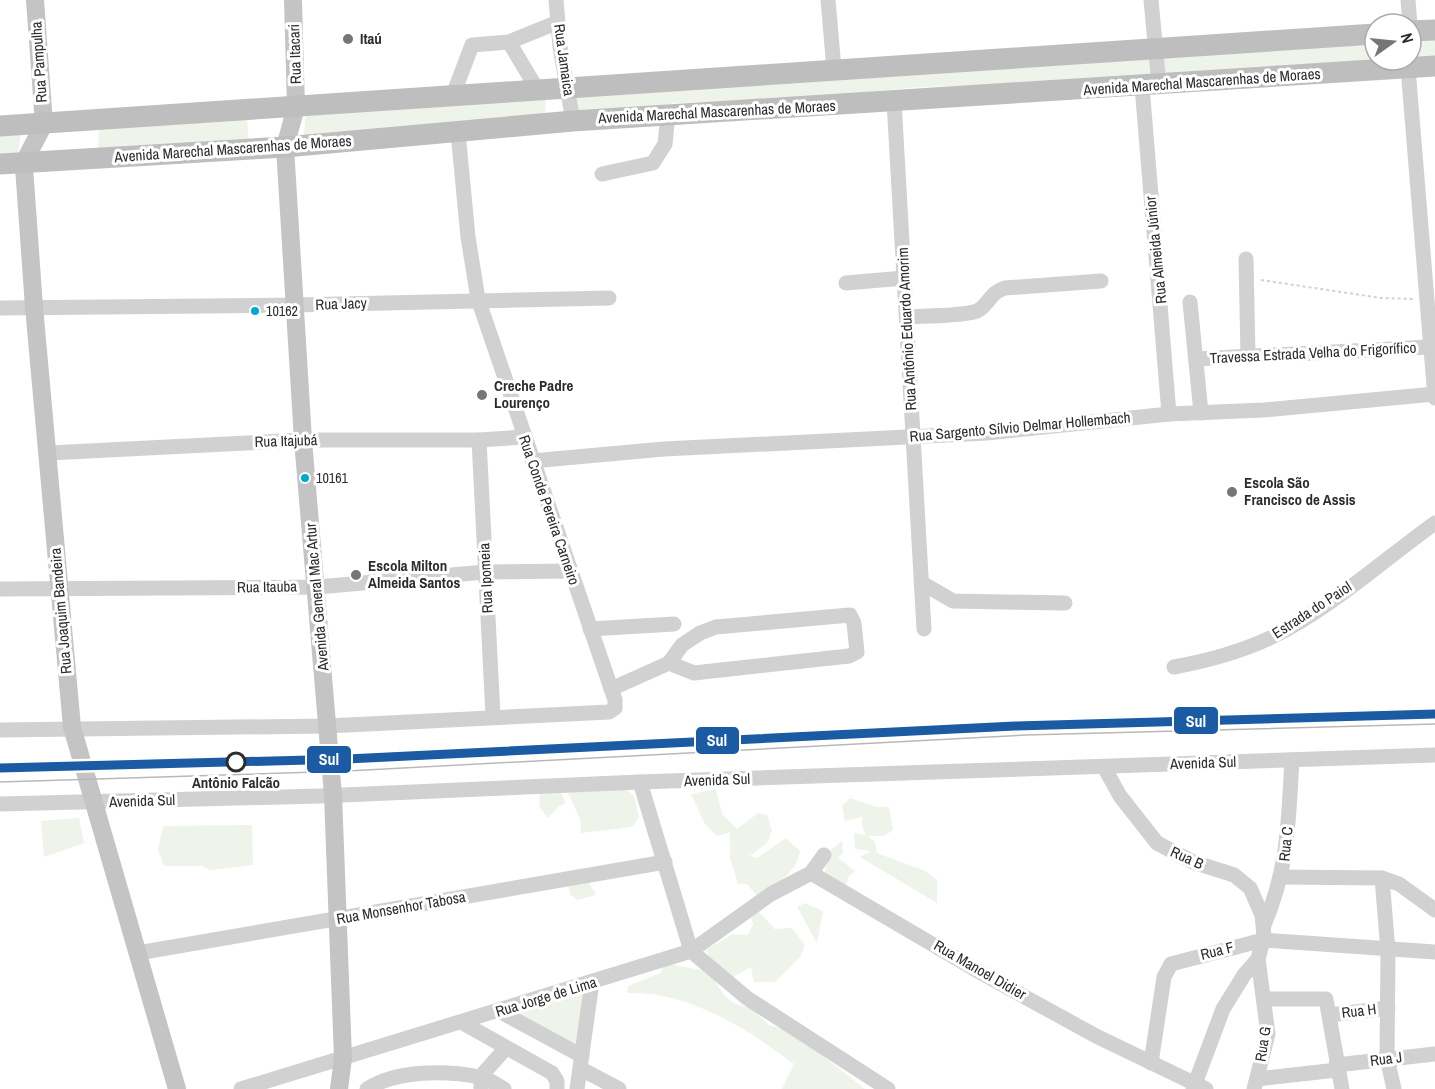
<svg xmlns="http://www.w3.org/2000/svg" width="1435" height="1089" font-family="'Archivo Narrow',sans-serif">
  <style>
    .green { fill: #eef4ea }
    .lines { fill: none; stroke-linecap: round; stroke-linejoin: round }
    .path { stroke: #d1d1d1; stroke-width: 2; stroke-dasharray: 3 3; stroke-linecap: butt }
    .minor { stroke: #d1d1d1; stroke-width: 15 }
    .major { stroke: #c4c4c4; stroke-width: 18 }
    .highway { stroke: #bebebe; stroke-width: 21 }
    .tram { stroke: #b8b8b8; stroke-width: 1.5 }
    .metro-1-casing { stroke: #fff; stroke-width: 14 }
    .metro-1 { stroke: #1a5ba3; stroke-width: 9 }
    .poi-dot { fill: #767676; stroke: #fff; stroke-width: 2 }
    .bus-dot { fill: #00a9ce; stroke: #fff; stroke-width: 2 }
    .stop-dot { fill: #fff; stroke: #2c2c2c; stroke-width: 3 }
    .labels { text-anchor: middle; stroke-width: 6; stroke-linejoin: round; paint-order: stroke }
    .bus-label { font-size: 14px; fill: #2c2c2c; stroke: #fff; text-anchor: start }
    .poi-label { font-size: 15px; font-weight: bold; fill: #2c2c2c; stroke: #fff; text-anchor: start }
    .street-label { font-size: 15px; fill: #2c2c2c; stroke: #fff }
    .stop-label { font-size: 15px; font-weight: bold; fill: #2c2c2c; stroke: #fff }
    .line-badge { stroke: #fff; stroke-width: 2 }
    .badge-label { font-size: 16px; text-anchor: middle; font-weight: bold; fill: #fff }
  </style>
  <rect width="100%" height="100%" fill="#fff"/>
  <!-- green -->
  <g class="green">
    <polygon points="1435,35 1435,57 1411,59 1411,36"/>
    <polygon points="1375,38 1375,60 1165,75 1163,52"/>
    <polygon points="1149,54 1151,79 922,87 776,100 675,103 612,114 575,110 573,92"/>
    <polygon points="546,99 545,117 304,135 306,112"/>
    <polygon points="247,118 249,142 98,148 99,125"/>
    <polygon points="21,133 18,154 0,155 0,134"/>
    <polygon points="572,787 626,789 634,796 639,817 632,827 581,833 580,819 568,793"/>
    <path d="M 716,789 L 722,814 L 737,829 L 758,813 L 767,815 L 772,830 L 767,843 L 750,856 L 757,858 L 786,838 L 800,851 C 795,875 777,884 757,896 L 747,884 L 738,884 L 730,858 L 730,832 L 717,836 L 705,824 L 691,794 Z"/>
    <polygon points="547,790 562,793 565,803 558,807 548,818 540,808 539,794"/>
    <polygon points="850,798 876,807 889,807 893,830 884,836 868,836 875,842 877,853 925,871 937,880 937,903 860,857 871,851 855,849 854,833 866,835 862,825 862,817 845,821 842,806"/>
    <polygon points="79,818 84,843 44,857 41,821"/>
    <polygon points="252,825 253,865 210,870 202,866 164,866 158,850 163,826"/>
    <polygon points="842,841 843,853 838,858 855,871 849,876 845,888 824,875 831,850"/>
    <polygon points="588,881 596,895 577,900 570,894 568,884"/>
    <polygon points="805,903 823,911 817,943 797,907"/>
    <polygon points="758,911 775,929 792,928 805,945 800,957 775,982 754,982 751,967 733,977 713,966 706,950 733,934 748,935 753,924 750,914"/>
    <path d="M 664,963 L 712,972 C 719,991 728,1006 750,1007 L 769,1025 L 793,1032 L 865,1089 L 782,1089 L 794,1064 C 746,1028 689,991 627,993 L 628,986 L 661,973 Z"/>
    <polygon points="587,988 579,1051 514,1010"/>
  </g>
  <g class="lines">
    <!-- path -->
    <polyline class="path" points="1261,280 1381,298 1413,299"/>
    <!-- minor -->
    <g class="minor">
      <polyline points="556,0 560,47 573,121"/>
      <polyline points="828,0 834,69"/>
      <polyline points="1151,0 1159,85"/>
      <polyline points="1408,0 1410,24"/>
      <polyline points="509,42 558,22"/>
      <polyline points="1408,68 1435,398"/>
      <polyline points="1142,86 1169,414"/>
      <polyline points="453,95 472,45 509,42 537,89"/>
      <polyline points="894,101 924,629"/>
      <polyline points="602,174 653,163 665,144 668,115"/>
      <polyline points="1246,259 1248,356"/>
      <polyline points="846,283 904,278"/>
      <polyline points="1190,302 1201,413"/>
      <polyline points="0,308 294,305 609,298"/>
      <path d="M 907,317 C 922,316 965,316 977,311 C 989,305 990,292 1005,288 L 1101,281"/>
      <polyline points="1196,359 1429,347"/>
      <polyline points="479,440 493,716"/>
      <polyline points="49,453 303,440 479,440 524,437"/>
      <polyline points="532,461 664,449 987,433 1169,414 1264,410 1435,394"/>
      <polyline points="922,583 953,601 1065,603"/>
      <polyline points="0,589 318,587 485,572 569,571"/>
      <polyline points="590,629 674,624"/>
      <path d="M 1174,667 C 1207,661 1240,652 1270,638 C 1330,609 1382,561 1435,523"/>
      <polyline points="611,689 669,663 682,645 700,633 716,627 850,615 854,623 857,652 849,656 694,673 669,663"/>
      <polyline points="0,730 327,726 609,712 615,708 615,700 478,299 468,237 458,133"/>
      <polyline points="1104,767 1120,796 1157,843 1193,862 1234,875 1250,888 1262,915 1264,936 1258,959 1244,975 1223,1009 1193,1089"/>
      <polyline points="640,782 691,951 747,998 888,1089"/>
      <polyline points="0,804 320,796 640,782 1435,755"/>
      <polyline points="811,873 983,974 1096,1036 1206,1089"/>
      <polyline points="1281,877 1382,878 1399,884 1435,910"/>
      <polyline points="1382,878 1388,951 1387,1058 1394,1089"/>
      <path d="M 1264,925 C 1289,866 1288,823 1292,760"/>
      <polyline points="138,953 665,862"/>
      <polyline points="1264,999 1326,999 1342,1089"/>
      <polyline points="499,1011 582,1056"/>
      <polyline points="1330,1015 1388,1008"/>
      <polyline points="461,1022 552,1073 557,1081 557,1089"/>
      <polyline points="1151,1063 1164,977 1171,964 1263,940 1435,952"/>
      <polyline points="1336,1065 1435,1054"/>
      <polyline points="581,1069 619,1089"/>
      <polyline points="1257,1079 1337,1070"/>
      <polyline points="241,1089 691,951 771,894 811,873 824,855"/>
      <path d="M 367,1089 C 397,1070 445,1070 480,1077 C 488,1078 497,1085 504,1089"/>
      <polyline points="481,1089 481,1076 506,1048"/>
      <polyline points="577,1089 592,982"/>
      <polyline points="1254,1089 1268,1034 1258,959"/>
    </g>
    <!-- major -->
    <g class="major">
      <polyline points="35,0 44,124 24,162 24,167 34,307 72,727 177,1089"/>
      <polyline points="293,0 296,107 285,147 303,440 333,795 343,1058 339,1089"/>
    </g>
    <!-- highway -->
    <g class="highway">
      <polyline points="1411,31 1435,30"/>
      <polyline points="0,126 1375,34"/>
      <polyline points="0,164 285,147 573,121 1435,66"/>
    </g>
    <!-- tram -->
    <polyline class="tram" points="0,782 347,771 1026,735 1435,724"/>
    <defs>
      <polyline id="metro-1" points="0,768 347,759 1015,726 1435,714"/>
    </defs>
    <!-- metro-1 casing -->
    <use href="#metro-1" class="metro-1-casing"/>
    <!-- metro-1 -->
    <use href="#metro-1" class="metro-1"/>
  </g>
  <!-- markers -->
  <g class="poi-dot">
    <circle cx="348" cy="39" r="6"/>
    <circle cx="482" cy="395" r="6"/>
    <circle cx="1232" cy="492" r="6"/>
    <circle cx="356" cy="575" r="6"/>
  </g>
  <g class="bus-dot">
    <circle cx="255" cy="311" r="5"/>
    <circle cx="305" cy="478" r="5"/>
  </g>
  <circle class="stop-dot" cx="236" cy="762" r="9"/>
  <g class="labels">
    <!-- bus labels -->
    <g class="bus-label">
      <text x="266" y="316">10162</text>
      <text x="316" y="483">10161</text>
    </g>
    <!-- poi labels -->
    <g class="poi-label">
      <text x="360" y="44">Itaú</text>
      <text x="494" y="391">Creche Padre<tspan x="494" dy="17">Lourenço</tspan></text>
      <text x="1244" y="488">Escola São<tspan x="1244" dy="17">Francisco de Assis</tspan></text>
      <text x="368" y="571">Escola Milton<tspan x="368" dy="17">Almeida Santos</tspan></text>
    </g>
    <!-- street labels -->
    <g class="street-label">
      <text transform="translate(295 54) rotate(-92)" y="5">Rua Itacari</text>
      <text transform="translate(564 60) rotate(82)" y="5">Rua Jamaica</text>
      <text transform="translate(39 62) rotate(-94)" y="5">Rua Pampulha</text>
      <text transform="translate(1202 82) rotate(-4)" y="5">Avenida Marechal Mascarenhas de Moraes</text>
      <text transform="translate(717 112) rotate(-3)" y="5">Avenida Marechal Mascarenhas de Moraes</text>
      <text transform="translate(233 149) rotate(-4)" y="5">Avenida Marechal Mascarenhas de Moraes</text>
      <text transform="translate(1156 250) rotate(-96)" y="5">Rua Almeida Júnior</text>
      <text transform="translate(341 304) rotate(-2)" y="5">Rua Jacy</text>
      <text transform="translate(907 329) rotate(-93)" y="5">Rua Antônio Eduardo Amorim</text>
      <text transform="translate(1313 353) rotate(-3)" y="5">Travessa Estrada Velha do Frigorífico</text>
      <text transform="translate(1020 427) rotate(-5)" y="5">Rua Sargento Sílvio Delmar Hollembach</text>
      <text transform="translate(286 441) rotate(-2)" y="5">Rua Itajubá</text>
      <text transform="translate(549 510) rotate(71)" y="5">Rua Conde Pereira Carneiro</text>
      <text transform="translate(486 578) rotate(-93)" y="5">Rua Ipomeia</text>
      <text transform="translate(267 587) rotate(-1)" y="5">Rua Itauba</text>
      <text transform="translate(317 597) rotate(-95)" y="5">Avenida General Mac Artur</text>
      <text transform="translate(1312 610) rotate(-33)" y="5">Estrada do Paiol</text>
      <text transform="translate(61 611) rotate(-95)" y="5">Rua Joaquim Bandeira</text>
      <text transform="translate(1203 763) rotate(-2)" y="5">Avenida Sul</text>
      <text transform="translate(717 780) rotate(-2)" y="5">Avenida Sul</text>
      <text transform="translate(142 801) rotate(-2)" y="5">Avenida Sul</text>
      <text transform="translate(1286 844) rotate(-84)" y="5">Rua C</text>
      <text transform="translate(1187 858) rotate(24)" y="5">Rua B</text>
      <text transform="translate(401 908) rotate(-10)" y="5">Rua Monsenhor Tabosa</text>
      <text transform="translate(1217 951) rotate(-14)" y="5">Rua F</text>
      <text transform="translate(980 970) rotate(30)" y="5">Rua Manoel Didier</text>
      <text transform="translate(546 997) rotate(-17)" y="5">Rua Jorge de Lima</text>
      <text transform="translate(1359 1011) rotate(-7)" y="5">Rua H</text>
      <text transform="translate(1263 1044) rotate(-81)" y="5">Rua G</text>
      <text transform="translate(1386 1059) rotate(-7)" y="5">Rua J</text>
    </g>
    <!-- stop labels -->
    <g class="stop-label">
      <text x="236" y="788">Antônio Falcão</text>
    </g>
  </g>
  <g class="line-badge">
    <rect x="1173" y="706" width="46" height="29" rx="6" fill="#1a5ba3"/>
    <rect x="695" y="726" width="45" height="29" rx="6" fill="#1a5ba3"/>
    <rect x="306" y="745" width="46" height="29" rx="6" fill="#1a5ba3"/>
  </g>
  <g class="badge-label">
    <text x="1196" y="727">Sul</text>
    <text x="717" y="746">Sul</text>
    <text x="329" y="765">Sul</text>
  </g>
  <!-- north arrow -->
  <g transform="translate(1393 42) rotate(75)"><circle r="28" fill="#ffffff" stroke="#ababab" stroke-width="1.5"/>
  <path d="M0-4.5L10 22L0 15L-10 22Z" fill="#767676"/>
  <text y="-9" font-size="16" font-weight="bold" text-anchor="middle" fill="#2c2c2c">N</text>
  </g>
</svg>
